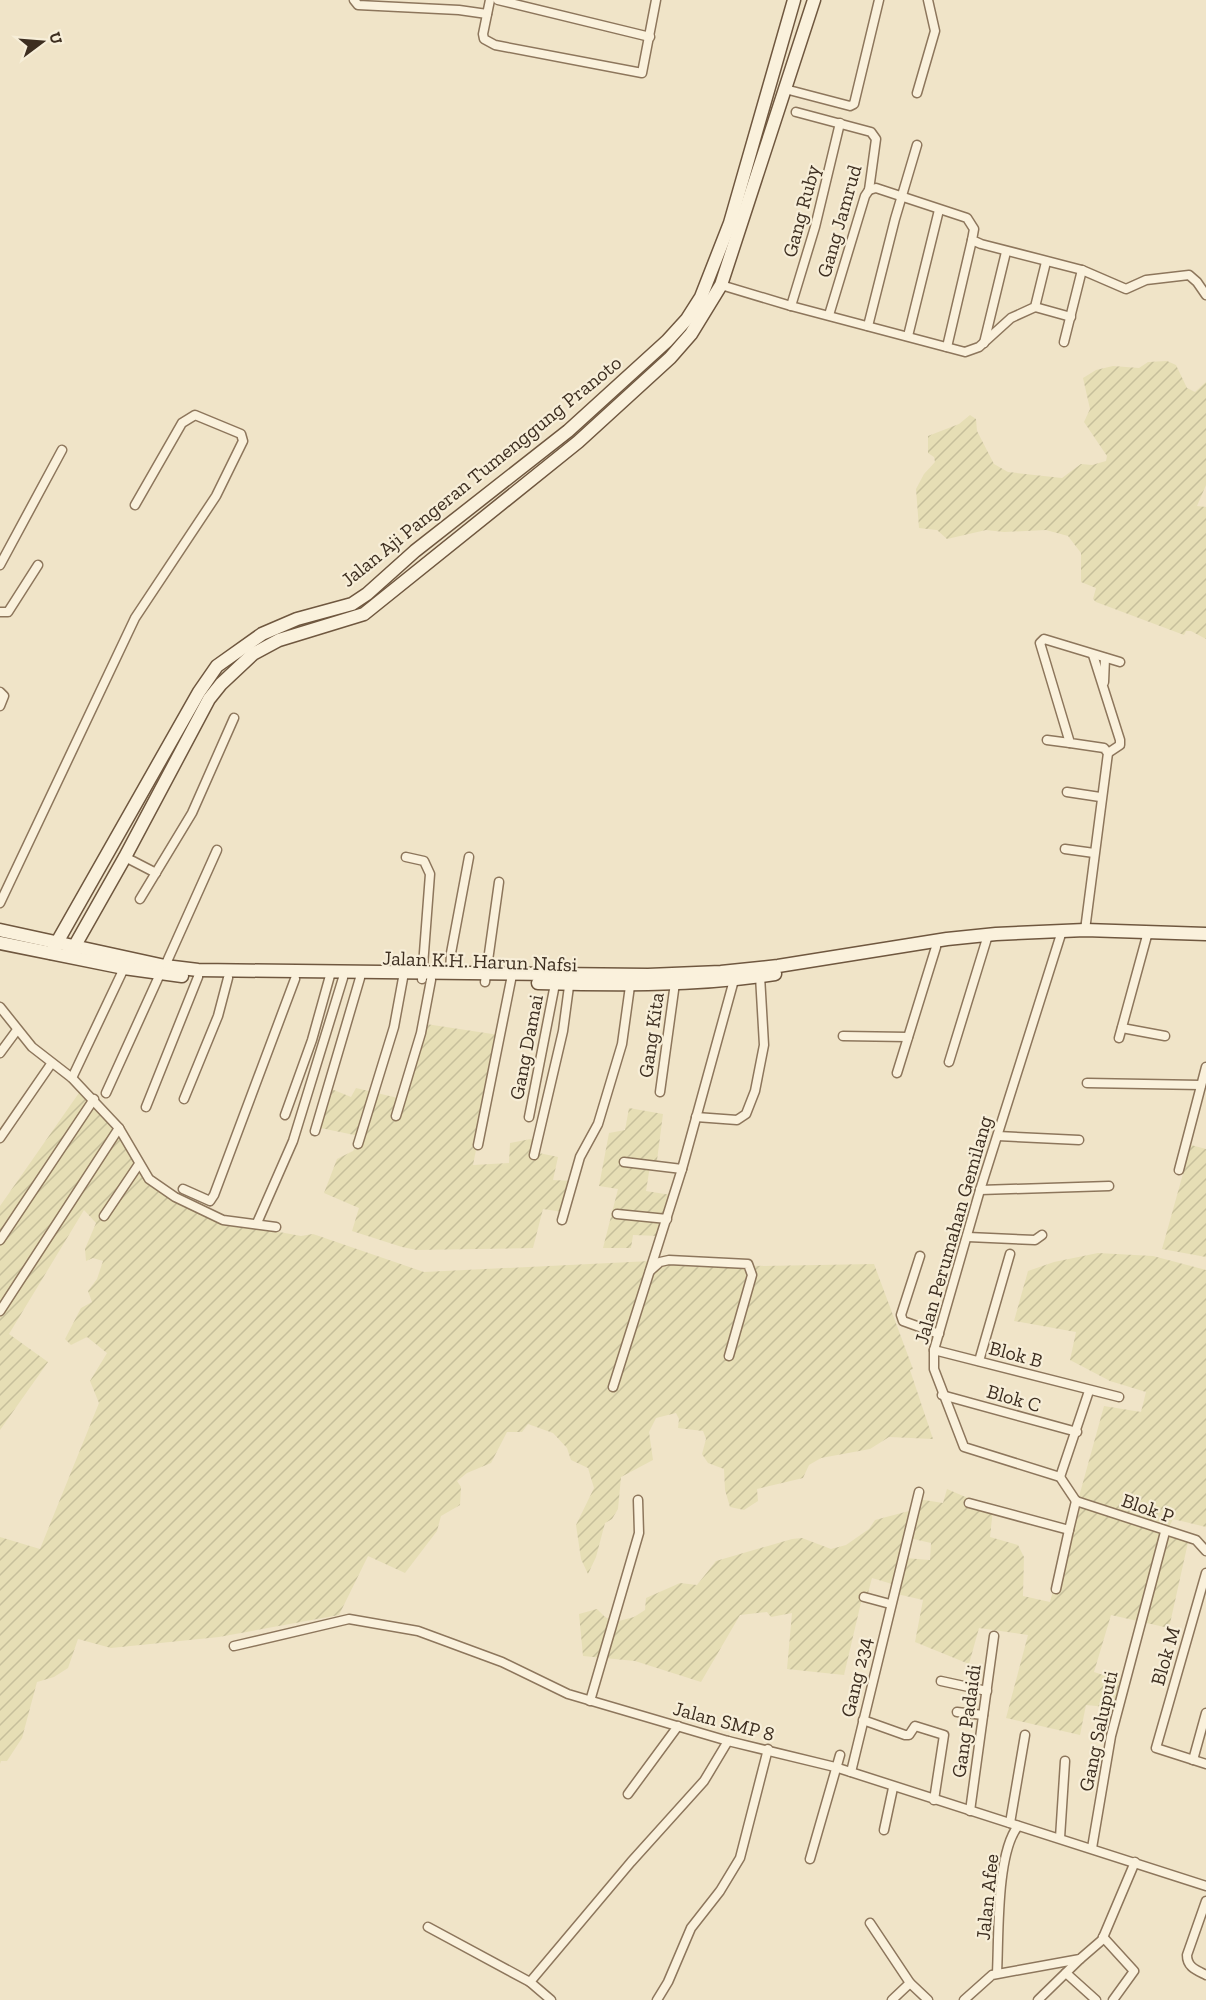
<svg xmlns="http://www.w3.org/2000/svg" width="1206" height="2000" font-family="'Zilla Slab',serif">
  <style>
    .farmland { fill: url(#farmland-furrows) }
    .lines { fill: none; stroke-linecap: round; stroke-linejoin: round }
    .street-casing { stroke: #8d765c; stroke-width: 11 }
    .secondary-casing { stroke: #6f573f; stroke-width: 15 }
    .street { stroke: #faf1dc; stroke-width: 8 }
    .secondary { stroke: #faf1dc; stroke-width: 12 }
    .labels { text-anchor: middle; stroke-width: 4.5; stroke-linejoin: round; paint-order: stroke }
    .street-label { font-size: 20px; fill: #3d2e20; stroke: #f7eed8 }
  </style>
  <defs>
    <pattern id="farmland-furrows" width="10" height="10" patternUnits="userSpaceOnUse" patternTransform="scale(1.5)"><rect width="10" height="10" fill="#e6deb5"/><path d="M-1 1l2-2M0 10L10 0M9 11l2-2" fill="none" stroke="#c6bf9b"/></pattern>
  </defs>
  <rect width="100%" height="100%" fill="#f0e4c8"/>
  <!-- farmland -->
  <g class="farmland">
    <polygon points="1167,361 1176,365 1187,388 1195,392 1206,382 1206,485 1197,506 1206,507 1206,639 1191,631 1186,631 1184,635 1096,602 1093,599 1096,588 1081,582 1081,553 1068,536 1046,530 1004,532 986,530 947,539 937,530 919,528 916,489 924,474 935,462 934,457 928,453 928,436 959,424 970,415 976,419 977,431 994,464 1008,472 1062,478 1081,464 1092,465 1106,461 1107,456 1084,422 1090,409 1083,378 1096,370 1113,366 1139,368 1148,362"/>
    <polygon points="426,1024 499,1035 473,1165 509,1163 510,1143 536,1138 534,1152 558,1157 553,1180 571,1181 563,1212 543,1209 533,1248 417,1250 402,1247 352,1231 359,1208 324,1193 337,1159 353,1151 358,1144 359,1136 316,1127 329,1088 351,1097 356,1088 402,1099"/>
    <polygon points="81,1090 95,1102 150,1183 214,1220 301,1236 313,1234 424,1272 651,1261 696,1267 874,1264 913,1369 910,1370 933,1439 889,1437 870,1449 821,1458 809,1465 803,1478 757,1489 758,1501 744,1510 730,1507 725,1490 724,1469 708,1463 702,1454 706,1439 703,1431 678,1428 679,1419 676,1413 656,1418 649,1432 653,1460 621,1477 618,1509 612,1519 605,1523 596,1557 588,1574 581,1559 576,1525 594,1488 588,1468 571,1460 567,1448 553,1433 528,1424 522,1432 507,1432 491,1463 467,1473 457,1481 461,1487 460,1505 441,1516 437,1531 405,1573 368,1556 339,1615 219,1637 111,1648 78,1639 68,1668 54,1677 37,1682 22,1738 7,1761 1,1761 0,1764 0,1537 40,1549 99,1403 90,1381 107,1353 87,1337 71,1345 65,1339 81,1308 92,1302 88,1291 97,1279 103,1261 93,1258 86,1261 85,1249 96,1223 84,1210 9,1334 48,1362 0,1430 0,1206"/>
    <polygon points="629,1108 663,1114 656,1168 650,1166 646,1191 671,1195 659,1236 633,1235 631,1248 603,1248 618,1189 599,1186 609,1133 625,1130"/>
    <polygon points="1191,1145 1206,1149 1206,1257 1162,1249"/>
    <polygon points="1098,1253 1153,1256 1206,1270 1206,1527 1173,1519 1169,1527 1189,1538 1169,1628 1111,1615 1094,1672 1121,1681 1116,1708 1086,1705 1080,1735 1006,1718 1028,1635 979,1628 969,1664 915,1642 923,1600 897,1594 905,1558 930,1560 931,1543 909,1538 918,1499 943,1503 947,1489 993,1509 990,1537 1018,1545 1024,1557 1023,1596 1050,1602 1104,1406 1141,1412 1146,1392 1110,1381 1070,1360 1076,1332 1014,1321 1028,1271 1054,1262"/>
    <polygon points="909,1511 892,1584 872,1578 868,1593 863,1594 844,1675 787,1669 792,1613 771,1617 767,1612 740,1615 701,1682 635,1661 583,1656 579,1614 597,1609 605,1617 615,1622 634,1617 645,1610 646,1598 680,1583 697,1585 716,1561 792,1539 802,1538 831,1549 846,1545 869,1529 875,1520"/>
  </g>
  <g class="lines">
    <defs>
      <g id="street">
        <polyline points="354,0 358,5 459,10 487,14"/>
        <polyline points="490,0 483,34 484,39 495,45 642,73 656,0"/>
        <polyline points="498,0 650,37"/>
        <polyline points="785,89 850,106 854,104 879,0"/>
        <polyline points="917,93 935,31 928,0"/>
        <polyline points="796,112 871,132 876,139 869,190 865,196 829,315"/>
        <polyline points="869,190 876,188 967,218 974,229 972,240 981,244 1082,270 1126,289 1146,280 1189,275 1197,282 1206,295"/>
        <polyline points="721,285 791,306 965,352 979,347 1011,318 1035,307 1046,262"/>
        <polyline points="791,306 815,227 840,123"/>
        <polyline points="1035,307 1071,317"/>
        <polyline points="868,326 895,219 917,145"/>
        <polyline points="908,336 939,210"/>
        <polyline points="1064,342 1082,270"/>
        <polyline points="984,343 1006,252"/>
        <polyline points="947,347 972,240"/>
        <polyline points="0,565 62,450"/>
        <polyline points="0,612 8,612 38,565"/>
        <polyline points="1093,655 1120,740 1120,745 1108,753"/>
        <polyline points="1104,682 1105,658"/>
        <polyline points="0,692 4,696 0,706"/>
        <polyline points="1047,740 1070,743"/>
        <polyline points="1067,792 1100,797"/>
        <polyline points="1065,849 1094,853"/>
        <polyline points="125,857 156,873"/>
        <polyline points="406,857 424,861 430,874 422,979"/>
        <polyline points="140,899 192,813 234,718"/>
        <polyline points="0,903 135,618 216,496 243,441 241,434 195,415 182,423 135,505"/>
        <polyline points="1085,930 1108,753 1104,748 1070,743 1040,643 1044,639 1120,662"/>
        <polyline points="1062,931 980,1190 934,1350 934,1369 964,1447 1060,1477 1076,1501"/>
        <polyline points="165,966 217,850"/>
        <polyline points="450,974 451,953 469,857"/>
        <polyline points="485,982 499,882"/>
        <polyline points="0,1007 32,1047 72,1078 119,1128 149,1179 175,1197 223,1220 276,1227"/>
        <polyline points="1122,1028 1165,1036"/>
        <polyline points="843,1036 908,1037"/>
        <polyline points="1119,1038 1148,932"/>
        <polyline points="0,1053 17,1030"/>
        <polyline points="949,1062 988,935"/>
        <polyline points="897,1073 936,947"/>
        <polyline points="72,1078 126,964"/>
        <polyline points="1087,1083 1201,1085"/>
        <polyline points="660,1092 675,983"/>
        <polyline points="106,1093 160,974"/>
        <polyline points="184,1099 218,1016 228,978"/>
        <polyline points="146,1107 198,977"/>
        <polyline points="285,1115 312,1040 331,972"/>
        <polyline points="396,1116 421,1033 431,980"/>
        <polyline points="529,1117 555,984"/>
        <polyline points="696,1117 737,1120 746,1114 755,1091 764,1045 760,976"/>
        <polyline points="315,1131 360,978"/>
        <polyline points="998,1136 1079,1140"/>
        <polyline points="0,1138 51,1064"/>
        <polyline points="358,1144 394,1027 403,978"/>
        <polyline points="478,1145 512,975"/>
        <polyline points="534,1155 563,1031 570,979"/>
        <polyline points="624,1162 682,1169"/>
        <polyline points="1179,1170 1206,1067"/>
        <polyline points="183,1189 210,1201 214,1195 295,979"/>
        <polyline points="980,1190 1109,1186"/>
        <polyline points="617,1214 667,1219"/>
        <polyline points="104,1216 139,1164"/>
        <polyline points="562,1220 580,1157 598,1124 622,1044 631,979"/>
        <polyline points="257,1223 293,1141 343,978"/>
        <polyline points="968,1237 1035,1240 1042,1235"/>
        <polyline points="0,1240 94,1099"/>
        <polyline points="920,1256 901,1315 903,1321 939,1334"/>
        <polyline points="650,1271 660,1262 669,1260 748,1264 752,1275 729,1356"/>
        <polyline points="0,1311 119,1128"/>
        <polyline points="934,1350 1119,1397"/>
        <polyline points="979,1361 1010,1254"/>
        <polyline points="613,1387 682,1169 734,980"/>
        <polyline points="942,1395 1077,1432"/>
        <polyline points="1060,1477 1089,1391"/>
        <polyline points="1076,1501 1196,1540 1206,1551"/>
        <polyline points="969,1503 1069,1530 1076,1501"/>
        <polyline points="1206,1573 1156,1748 1206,1764"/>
        <polyline points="1056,1589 1069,1530"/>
        <polyline points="864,1597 890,1604"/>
        <polyline points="234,1646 349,1619 418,1631 502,1662 568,1694 728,1741 835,1767 1206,1886"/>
        <polyline points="941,1681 987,1691"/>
        <polyline points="590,1701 639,1533 638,1500"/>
        <polyline points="957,1712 983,1715"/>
        <polyline points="863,1720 905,1735 909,1735 915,1726 944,1735 934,1800"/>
        <polyline points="1193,1760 1206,1713"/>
        <polyline points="851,1772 919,1492"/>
        <polyline points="628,1794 678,1726"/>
        <polyline points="970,1811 994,1636"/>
        <polyline points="1010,1823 1025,1735"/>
        <polyline points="884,1830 893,1788"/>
        <polyline points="1060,1838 1065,1761"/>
        <polyline points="1092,1848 1111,1736 1165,1532"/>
        <polyline points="810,1859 840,1755"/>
        <path d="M 1206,1901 L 1187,1955 C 1187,1967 1196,1970 1206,1975"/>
        <polyline points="870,1923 910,1983 928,2000"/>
        <polyline points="428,1927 530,1982 551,2000"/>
        <polyline points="1103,1937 1134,1971 1113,2000"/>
        <path d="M 997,1973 C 999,1936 996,1854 1018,1826"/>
        <polyline points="1066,1973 1096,2000"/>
        <polyline points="530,1982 631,1862 704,1781 728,1741"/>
        <polyline points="657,2000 668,1982 691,1928 720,1891 740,1858 768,1749"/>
        <polyline points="892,2000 910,1983"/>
        <polyline points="964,2000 992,1975 1080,1959 1102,1940 1135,1862"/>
        <polyline points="1038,2000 1080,1959"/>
      </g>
      <g id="secondary">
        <polyline points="0,930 165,966 198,970 648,975 721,972 778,966 947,939 996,934 1085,930 1206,934"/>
        <polyline points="0,943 124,968 182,976"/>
        <polyline points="51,953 199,692 217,666 262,634 297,619 352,604 367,594 415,551 568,431 667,341 687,319 701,297 730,223 794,0"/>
        <polyline points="69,956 125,857 209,699 221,684 253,654 279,640 364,614 578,442 670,358 691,334 721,285 814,0"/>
        <path d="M 538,983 C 617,985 696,986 775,974"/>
      </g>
    </defs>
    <!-- street casing -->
    <use href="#street" class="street-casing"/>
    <!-- secondary casing -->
    <use href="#secondary" class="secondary-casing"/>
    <!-- street -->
    <use href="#street" class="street"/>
    <!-- secondary -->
    <use href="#secondary" class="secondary"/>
  </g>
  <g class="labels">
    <!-- street labels -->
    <g class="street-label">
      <text transform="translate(801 211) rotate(-75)" y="7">Gang Ruby</text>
      <text transform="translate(839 221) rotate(-74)" y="7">Gang Jamrud</text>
      <text transform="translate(481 471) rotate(-39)" y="7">Jalan Aji Pangeran Tumenggung Pranoto</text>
      <text transform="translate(480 961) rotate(2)" y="7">Jalan K.H. Harun Nafsi</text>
      <text transform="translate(651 1035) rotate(-82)" y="7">Gang Kita</text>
      <text transform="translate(526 1047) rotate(-79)" y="7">Gang Damai</text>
      <text transform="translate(953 1230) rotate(-74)" y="7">Jalan Perumahan Gemilang</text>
      <text transform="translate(1016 1354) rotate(15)" y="7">Blok B</text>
      <text transform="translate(1014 1398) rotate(16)" y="7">Blok C</text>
      <text transform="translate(1148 1508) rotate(19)" y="7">Blok P</text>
      <text transform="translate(1165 1656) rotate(-74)" y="7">Blok M</text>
      <text transform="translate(856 1677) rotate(-77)" y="7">Gang 234</text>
      <text transform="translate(724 1721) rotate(15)" y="7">Jalan SMP 8</text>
      <text transform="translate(966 1721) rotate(-82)" y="7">Gang Padaidi</text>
      <text transform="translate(1098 1731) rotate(-78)" y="7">Gang Saluputi</text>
      <text transform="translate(987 1897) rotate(-84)" y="7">Jalan Afee</text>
    </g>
  </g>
  <!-- north arrow -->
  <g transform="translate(42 42) rotate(74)" stroke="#f7eed8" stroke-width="4.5" paint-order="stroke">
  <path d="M0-4.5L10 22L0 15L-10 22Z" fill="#3d2e20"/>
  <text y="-9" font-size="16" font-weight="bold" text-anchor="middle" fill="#3d2e20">U</text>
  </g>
</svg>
